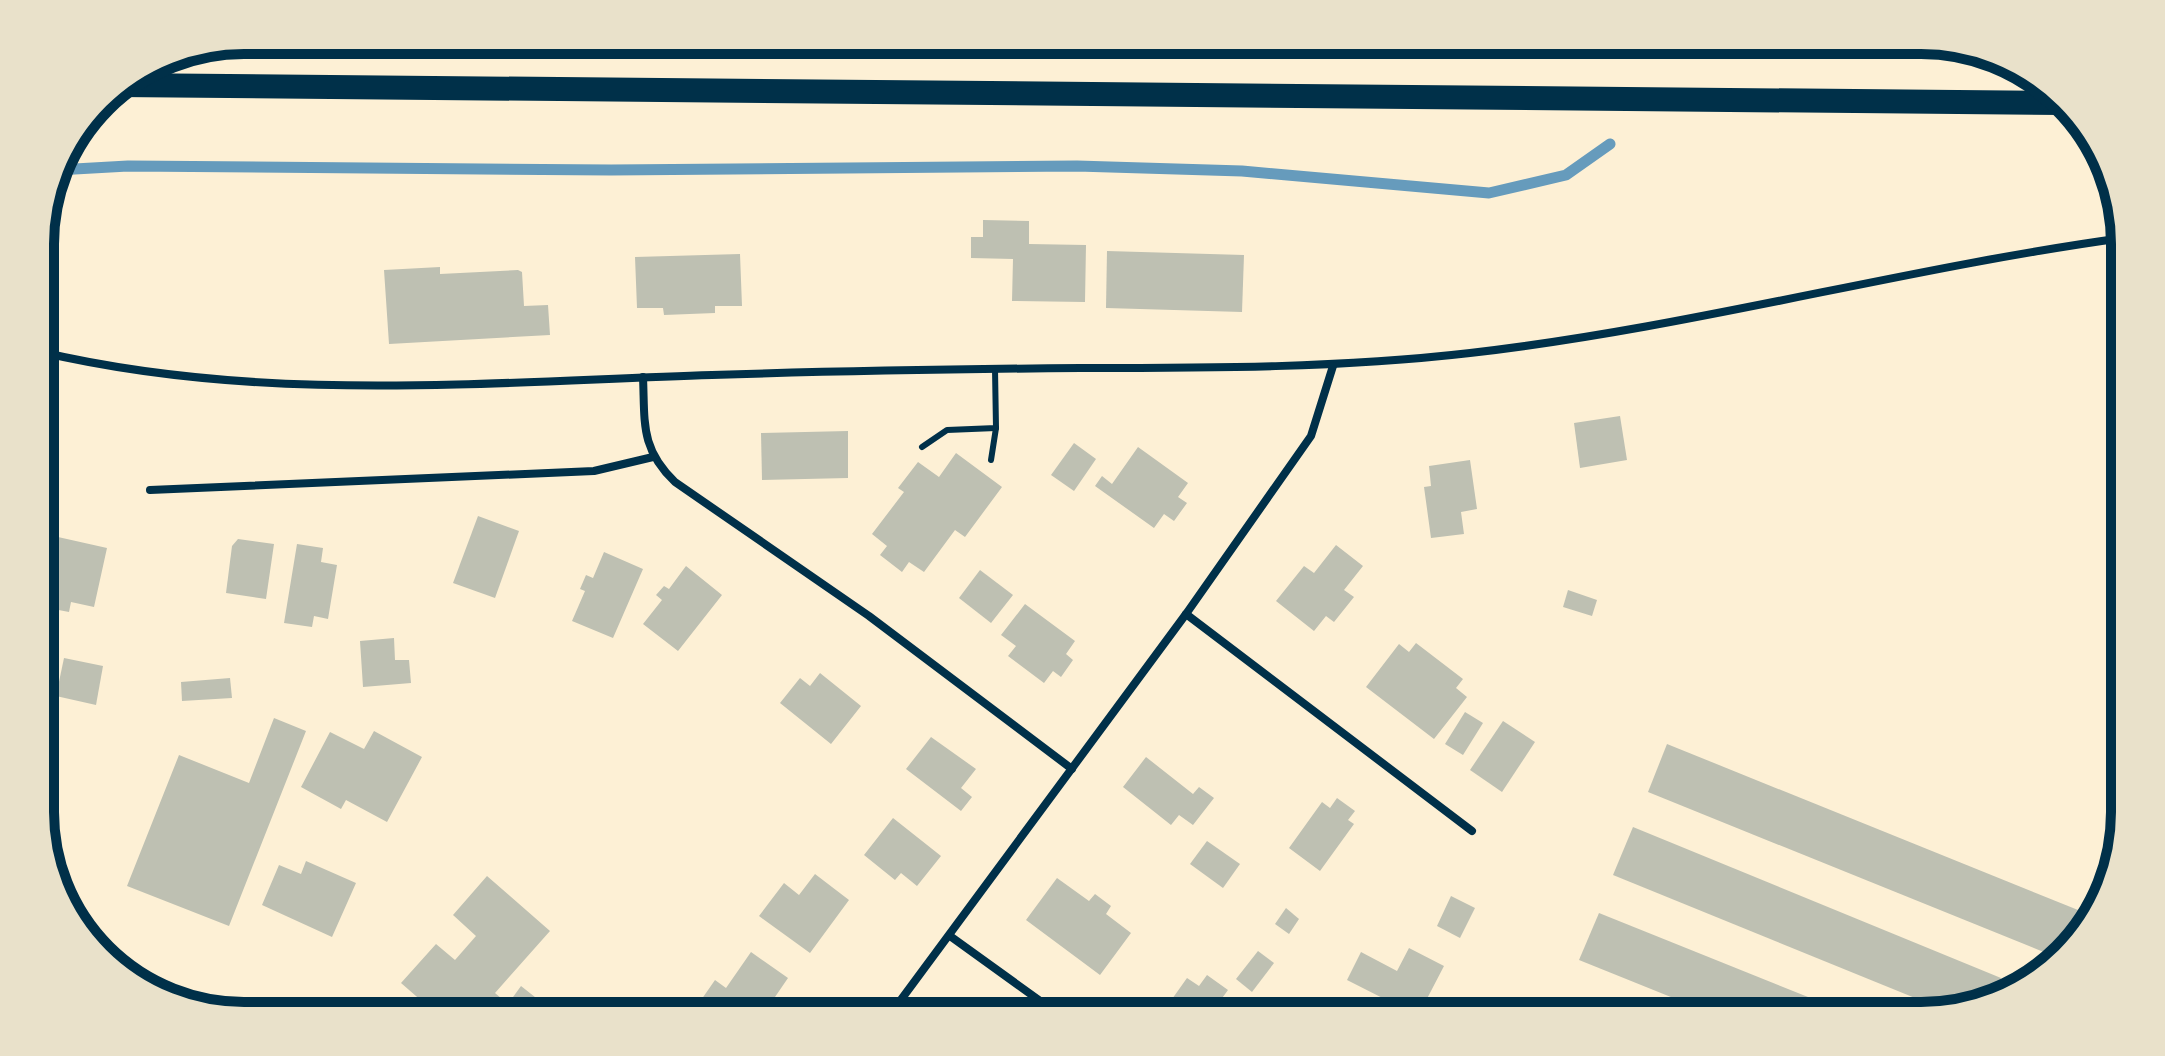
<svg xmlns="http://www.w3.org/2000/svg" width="2165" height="1056" font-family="'Open Sans',sans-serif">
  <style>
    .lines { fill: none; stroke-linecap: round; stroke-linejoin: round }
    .stream { stroke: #669bbc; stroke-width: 11 }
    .building { fill: #bec0b2 }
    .service { stroke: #003049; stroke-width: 6 }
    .minor { stroke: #003049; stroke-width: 8 }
    .motorway { stroke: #003049; stroke-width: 24 }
    .rim { fill: none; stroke: #003049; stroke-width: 10 }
  </style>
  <rect width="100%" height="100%" fill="#fdf0d5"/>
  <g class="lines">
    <!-- stream -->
    <polyline class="stream" points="57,170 128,166 611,170 1077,166 1242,171 1489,193 1566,175 1610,144"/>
  </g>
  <!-- building -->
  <g class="building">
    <polygon points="983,220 1029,221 1029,244 1086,245 1085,302 1012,301 1013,259 971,258 971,237 983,237"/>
    <polygon points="1107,251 1244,255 1242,312 1106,308"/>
    <polygon points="740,254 742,306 715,306 715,313 664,315 663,308 637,308 635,257"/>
    <polygon points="440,267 440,274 518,270 522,272 524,306 548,305 550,335 389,344 384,270"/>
    <polygon points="1620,416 1627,460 1580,468 1574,423"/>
    <polygon points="848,431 848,478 762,480 761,433"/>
    <polygon points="1074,443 1096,459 1074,491 1051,475"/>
    <polygon points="1138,447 1188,483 1178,497 1187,503 1174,521 1164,514 1154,528 1095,486 1102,476 1112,484"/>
    <polygon points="956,453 1002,487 965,537 955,530 924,572 909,562 902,572 880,555 887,546 872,534 904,492 898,488 918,462 939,477"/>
    <polygon points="1470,460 1477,509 1461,512 1464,534 1431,538 1424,487 1431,486 1429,466"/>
    <polygon points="478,516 519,531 495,598 453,583"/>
    <polygon points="58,537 107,548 94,607 71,602 69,612 43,607"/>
    <polygon points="238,539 274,544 266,599 226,593 232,546"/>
    <polygon points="297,544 323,548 321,562 337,565 328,619 314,616 312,627 284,623"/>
    <polygon points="1336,545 1363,566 1344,590 1354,597 1334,622 1326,616 1314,631 1276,601 1304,566 1314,573"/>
    <polygon points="604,552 643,569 613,638 572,621 585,591 580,589 586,575 593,578"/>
    <polygon points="686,566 722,595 678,651 643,624 662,600 656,595 664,586 669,589"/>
    <polygon points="980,570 1013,595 991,623 959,598"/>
    <polygon points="1568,590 1597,600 1592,616 1563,607"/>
    <polygon points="1025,604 1075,641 1066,654 1073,660 1061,677 1053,671 1044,683 1008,656 1016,646 1001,635"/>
    <polygon points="394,638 395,660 409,660 411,683 363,687 360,641"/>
    <polygon points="1416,643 1463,679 1456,688 1467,697 1434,739 1366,687 1399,644 1409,652"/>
    <polygon points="64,658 103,666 96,705 56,696"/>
    <polygon points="820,673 861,706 831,744 780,703 800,678 810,686"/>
    <polygon points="230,678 232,698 182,701 181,682"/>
    <polygon points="1465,712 1483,723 1463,755 1445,744"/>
    <polygon points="274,718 306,731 229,926 127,886 179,755 249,783"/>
    <polygon points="1503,721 1535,742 1502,792 1470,770"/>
    <polygon points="374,731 422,757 387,822 346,800 341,809 301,787 330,732 364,749"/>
    <polygon points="931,737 976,769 961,788 972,797 961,811 906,769"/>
    <polygon points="1667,744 2088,914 2083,926 2056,957 1648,792"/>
    <polygon points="1146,757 1193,794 1199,787 1214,798 1193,825 1179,815 1171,825 1123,787"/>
    <polygon points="42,759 54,762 43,810 42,810"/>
    <polygon points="1337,798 1355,811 1348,820 1354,824 1320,871 1289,848 1322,802 1330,808"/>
    <polygon points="893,818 941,856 917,886 901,873 895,880 864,855"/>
    <polygon points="1633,827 2001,978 1994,996 1947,1011 1613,875"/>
    <polygon points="1207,841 1240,864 1223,888 1190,864"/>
    <polygon points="306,861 356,883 332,937 262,905 279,865 301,874"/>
    <polygon points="815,874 849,900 810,953 759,916 784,883 799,895"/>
    <polygon points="487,876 550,931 495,993 508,1004 521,986 559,1016 439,1016 401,983 436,944 455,960 476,936 453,915"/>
    <polygon points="1057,878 1089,901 1095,894 1111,906 1106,914 1131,933 1100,975 1026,920"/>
    <polygon points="1451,896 1475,908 1460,938 1437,926"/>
    <polygon points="1286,908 1299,919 1289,934 1275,924"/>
    <polygon points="1599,913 1853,1015 1853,1016 1718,1016 1579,960"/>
    <polygon points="1409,948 1444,966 1418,1016 1347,980 1361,952 1397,971"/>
    <polygon points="1258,951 1274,963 1252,992 1236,979"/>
    <polygon points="751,952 788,978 762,1016 690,1016 715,980 726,988"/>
    <polygon points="1207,975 1228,990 1209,1016 1160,1016 1187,978 1199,986"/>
    <polygon points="1565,997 1611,1016 1558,1016"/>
  </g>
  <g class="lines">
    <!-- service -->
    <g class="service">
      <polyline points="922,447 947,430 996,428 995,369"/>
      <polyline points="991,460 996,428"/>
    </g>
    <!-- minor -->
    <g class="minor">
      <path d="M 41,352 C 264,404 485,382 712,375 C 835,371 958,369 1081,368 C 1211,368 1340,368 1470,353 C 1689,328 1904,268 2123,238"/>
      <path d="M 643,377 C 645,423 640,448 675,482 L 869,616 L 1072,769"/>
      <polyline points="150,490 594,471 653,457"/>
      <polyline points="1186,614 1472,831"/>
      <polyline points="950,936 1061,1016"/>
      <polyline points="889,1016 1186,614 1311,436 1333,366"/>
    </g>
    <!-- motorway -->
    <polyline class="motorway" points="118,85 2062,103"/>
  </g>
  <!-- crop -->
  <path d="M0 0H2165V1056H0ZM244 54H1921A190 190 0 0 1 2111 244V812A190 190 0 0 1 1921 1002H244A190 190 0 0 1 54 812V244A190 190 0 0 1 244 54Z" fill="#e9e1ca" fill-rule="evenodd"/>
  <path class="rim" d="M244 54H1921A190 190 0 0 1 2111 244V812A190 190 0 0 1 1921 1002H244A190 190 0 0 1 54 812V244A190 190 0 0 1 244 54Z"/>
</svg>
